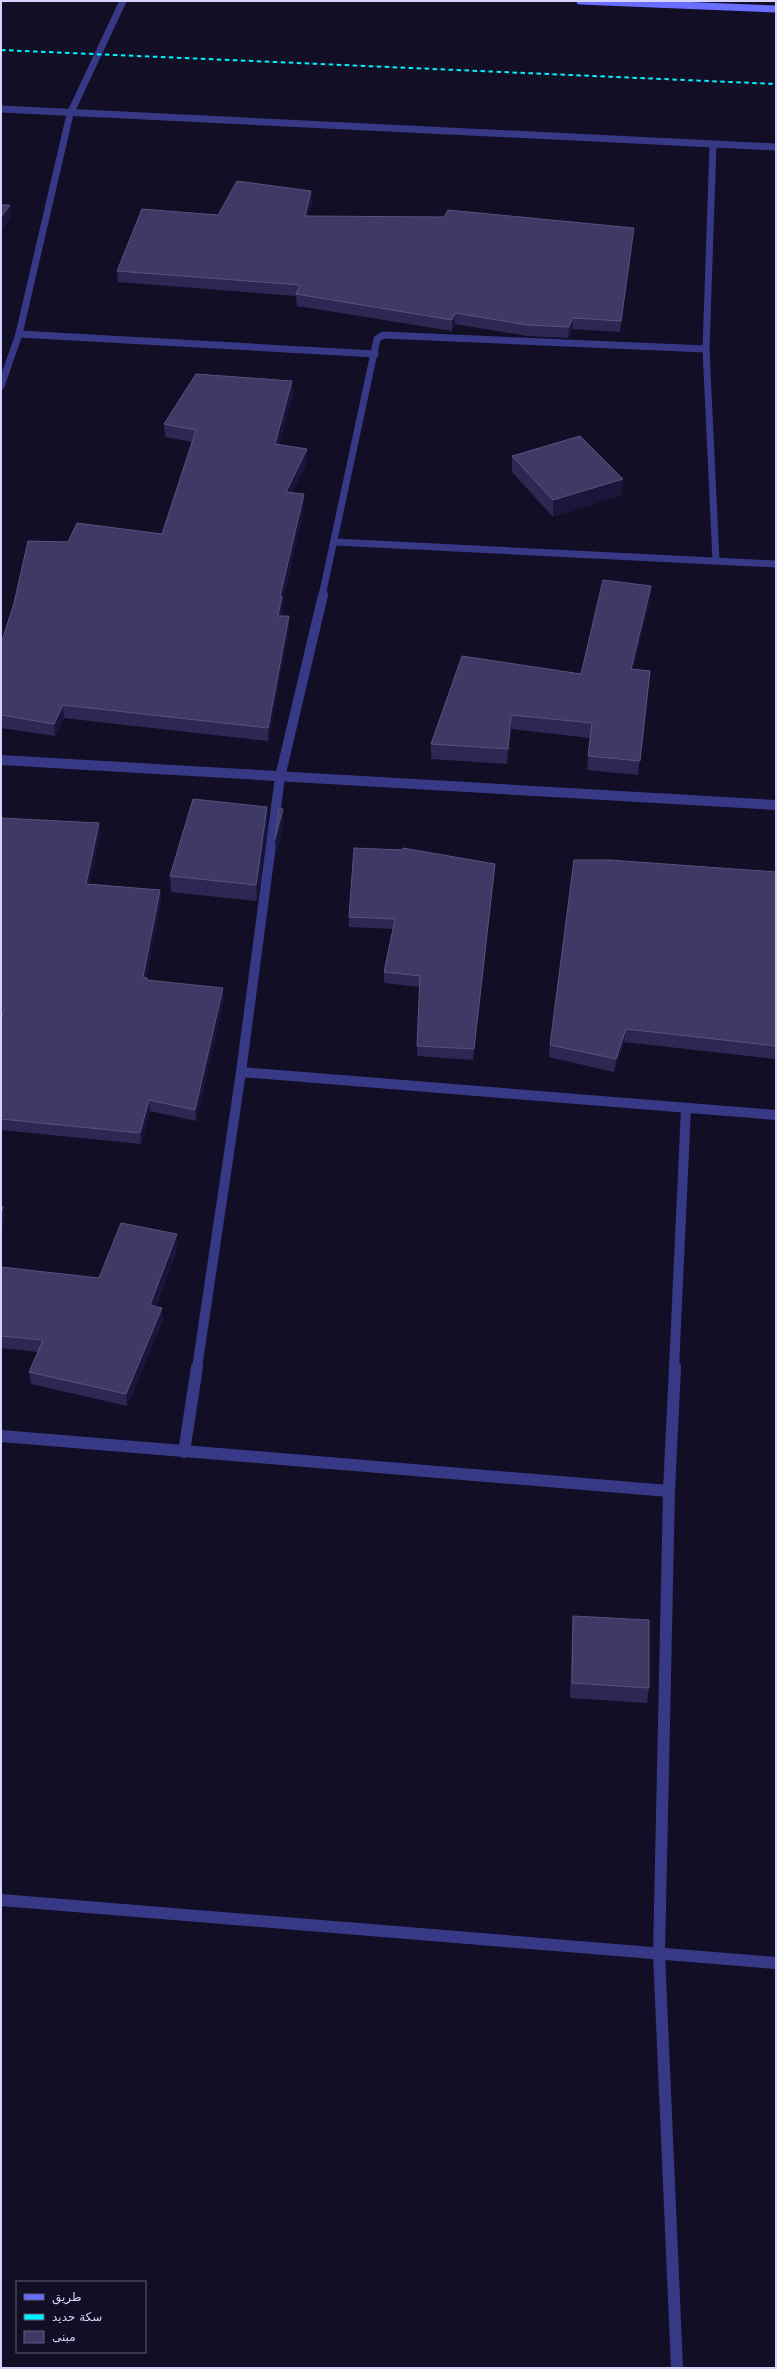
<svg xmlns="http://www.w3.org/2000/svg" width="777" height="2369" font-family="'DejaVu Sans','Noto Naskh Arabic',sans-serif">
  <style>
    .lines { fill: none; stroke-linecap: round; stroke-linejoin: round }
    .street-far2 { stroke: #383986; stroke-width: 7 }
    .street-far1 { stroke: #383986; stroke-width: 10 }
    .street { stroke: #383986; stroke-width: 12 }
    .secondary { stroke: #6a6eff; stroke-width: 7 }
    .rail { stroke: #00f2fe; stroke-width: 2; stroke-dasharray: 4.5 3.5; stroke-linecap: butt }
    .wall { fill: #2d2754 }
    .shaded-wall { fill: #1a153a }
    .building { fill: #3f3966; stroke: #57527e }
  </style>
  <rect width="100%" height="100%" fill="#110e26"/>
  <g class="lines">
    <!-- street-far2 -->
    <g class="street-far2">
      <polyline points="1,109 776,147"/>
      <polyline points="713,145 706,349 716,561"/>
      <polyline points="19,334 375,354"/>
      <polyline points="1,386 19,334 70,114 123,1"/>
      <polyline points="335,542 776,564"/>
      <polyline points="322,596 377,339 383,335 706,349"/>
    </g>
    <!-- street-far1 -->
    <g class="street-far1">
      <polyline points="1,760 776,805"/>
      <polyline points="241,1072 776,1115"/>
      <polyline points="197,1368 241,1072 280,777 323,595"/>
      <polyline points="674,1368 686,1108"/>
    </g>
    <!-- street -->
    <g class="street">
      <polyline points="675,1367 669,1491 659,1954 677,2368"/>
      <polyline points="1,1436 669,1491"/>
      <polyline points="184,1452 197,1367"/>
      <polyline points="1,1900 776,1963"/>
    </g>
    <!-- secondary -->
    <polyline class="secondary" points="580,1 776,9"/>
    <!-- rail -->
    <polyline class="rail" points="1,50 776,84"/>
  </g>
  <!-- wall -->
  <g class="wall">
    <polygon points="311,191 312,203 308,216 633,239 620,332 573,329 568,338 527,336 455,324 452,331 297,306 296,296 118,282 117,271 218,215"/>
    <polygon points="293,394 279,445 307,449 307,462 292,493 304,507 283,601 283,609 281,616 289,629 268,741 64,718 55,736 1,728 1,644 68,542 162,534 192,442 165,437 164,424"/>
    <polygon points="512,456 623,479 621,495 553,517 512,472"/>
    <polygon points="651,586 650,600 633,669 650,671 638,775 587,770 590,738 511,729 507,764 431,759 431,744 581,674"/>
    <polygon points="1,818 100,834 89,884 160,890 161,901 146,978 148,980 224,999 196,1121 150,1111 141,1144 1,1130 1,1022 2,1019 1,1019"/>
    <polygon points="268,823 257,901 171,892 170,876"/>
    <polygon points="776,872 776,1059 624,1042 614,1072 549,1057 550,1045"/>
    <polygon points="494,874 473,1060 417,1056 420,987 384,983 384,972 393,929 349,927 349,917"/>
    <polygon points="178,1246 156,1306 163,1320 127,1406 31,1384 29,1372 38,1352 1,1348 1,1267 99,1278"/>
    <polygon points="573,1616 649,1688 647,1703 570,1698 572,1631"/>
  </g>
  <!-- shaded-wall -->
  <g class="shaded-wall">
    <polygon points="311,191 312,203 305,227 305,216"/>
    <polygon points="10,205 11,217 1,231 1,217"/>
    <polygon points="634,228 633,239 620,332 621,321"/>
    <polygon points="455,313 455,324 452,331 452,320"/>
    <polygon points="573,318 573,329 568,338 569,327"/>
    <polygon points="292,381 293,394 276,457 275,444"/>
    <polygon points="307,449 307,462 286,505 286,492"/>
    <polygon points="623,479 621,495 553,517 553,500"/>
    <polygon points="304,494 304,507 283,601 283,609 279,629 278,616 280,596"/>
    <polygon points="651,586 650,600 630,684 631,669"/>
    <polygon points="289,616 289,629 268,741 268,728"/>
    <polygon points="63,705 64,718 55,736 54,724"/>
    <polygon points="511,715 511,729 507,764 508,749"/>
    <polygon points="267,807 268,823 257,901 256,885"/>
    <polygon points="283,809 284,825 276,856 275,839"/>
    <polygon points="99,823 100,834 87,895 86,884"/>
    <polygon points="495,864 494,874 473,1060 474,1049"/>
    <polygon points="160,890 161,901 144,988 143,977"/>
    <polygon points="223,988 224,999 196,1121 195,1110"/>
    <polygon points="626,1029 624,1042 614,1072 616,1059"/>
    <polygon points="149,1100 150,1111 141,1144 140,1133"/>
    <polygon points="3,1207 5,1219 1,1233 1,1214"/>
    <polygon points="177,1234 178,1246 151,1318 150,1305"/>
    <polygon points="162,1308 163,1320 127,1406 126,1394"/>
  </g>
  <!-- building -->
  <g class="building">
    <polygon points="237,181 311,191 305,216 444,217 448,210 634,228 621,321 573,318 569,327 527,325 455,313 452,320 296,294 300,285 117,271 142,209 218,215"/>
    <polygon points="1,205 10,205 1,217"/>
    <polygon points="196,374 292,381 275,444 307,449 286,492 304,494 280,596 282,596 278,616 289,616 268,728 63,705 54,724 1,715 1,644 14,603 28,541 68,542 77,523 162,534 196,430 164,424"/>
    <polygon points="580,436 623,479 553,500 512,456"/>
    <polygon points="603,580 651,586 631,669 650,671 640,761 588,756 592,723 511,715 508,749 431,744 462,656 581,674"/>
    <polygon points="193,799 267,807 256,885 170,876"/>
    <polygon points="279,808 283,809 275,839"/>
    <polygon points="1,818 99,823 86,884 160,890 143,977 147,978 147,980 223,988 195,1110 149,1100 140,1133 1,1119 1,1022 4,1008 1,1008"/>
    <polygon points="354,848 402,850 403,848 495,864 474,1049 417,1046 420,976 384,972 395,919 349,917"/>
    <polygon points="574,860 610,860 776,872 776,1046 626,1029 616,1059 550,1045"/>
    <polygon points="1,1206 3,1207 1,1214"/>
    <polygon points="121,1223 177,1234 150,1305 162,1308 126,1394 29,1372 43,1340 1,1336 1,1267 99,1278"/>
    <polygon points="573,1616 649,1620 649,1688 572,1683"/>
  </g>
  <!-- border -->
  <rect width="777" height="2369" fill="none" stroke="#d6d3ff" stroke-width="4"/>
  <!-- legend -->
  <rect x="16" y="2281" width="130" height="72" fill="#110e26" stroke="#605d7d"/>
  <rect x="24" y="2294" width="20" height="6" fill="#6a6eff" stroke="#605d7d"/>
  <text x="52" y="2301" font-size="12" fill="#d6d3ff">طريق</text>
  <rect x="24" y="2314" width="20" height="6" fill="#00f2fe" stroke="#605d7d"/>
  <text x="52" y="2321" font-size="12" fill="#d6d3ff">سكة حديد</text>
  <rect x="24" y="2331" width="20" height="12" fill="#3f3966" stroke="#605d7d"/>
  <text x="52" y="2341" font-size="12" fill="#d6d3ff">مبنى</text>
</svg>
